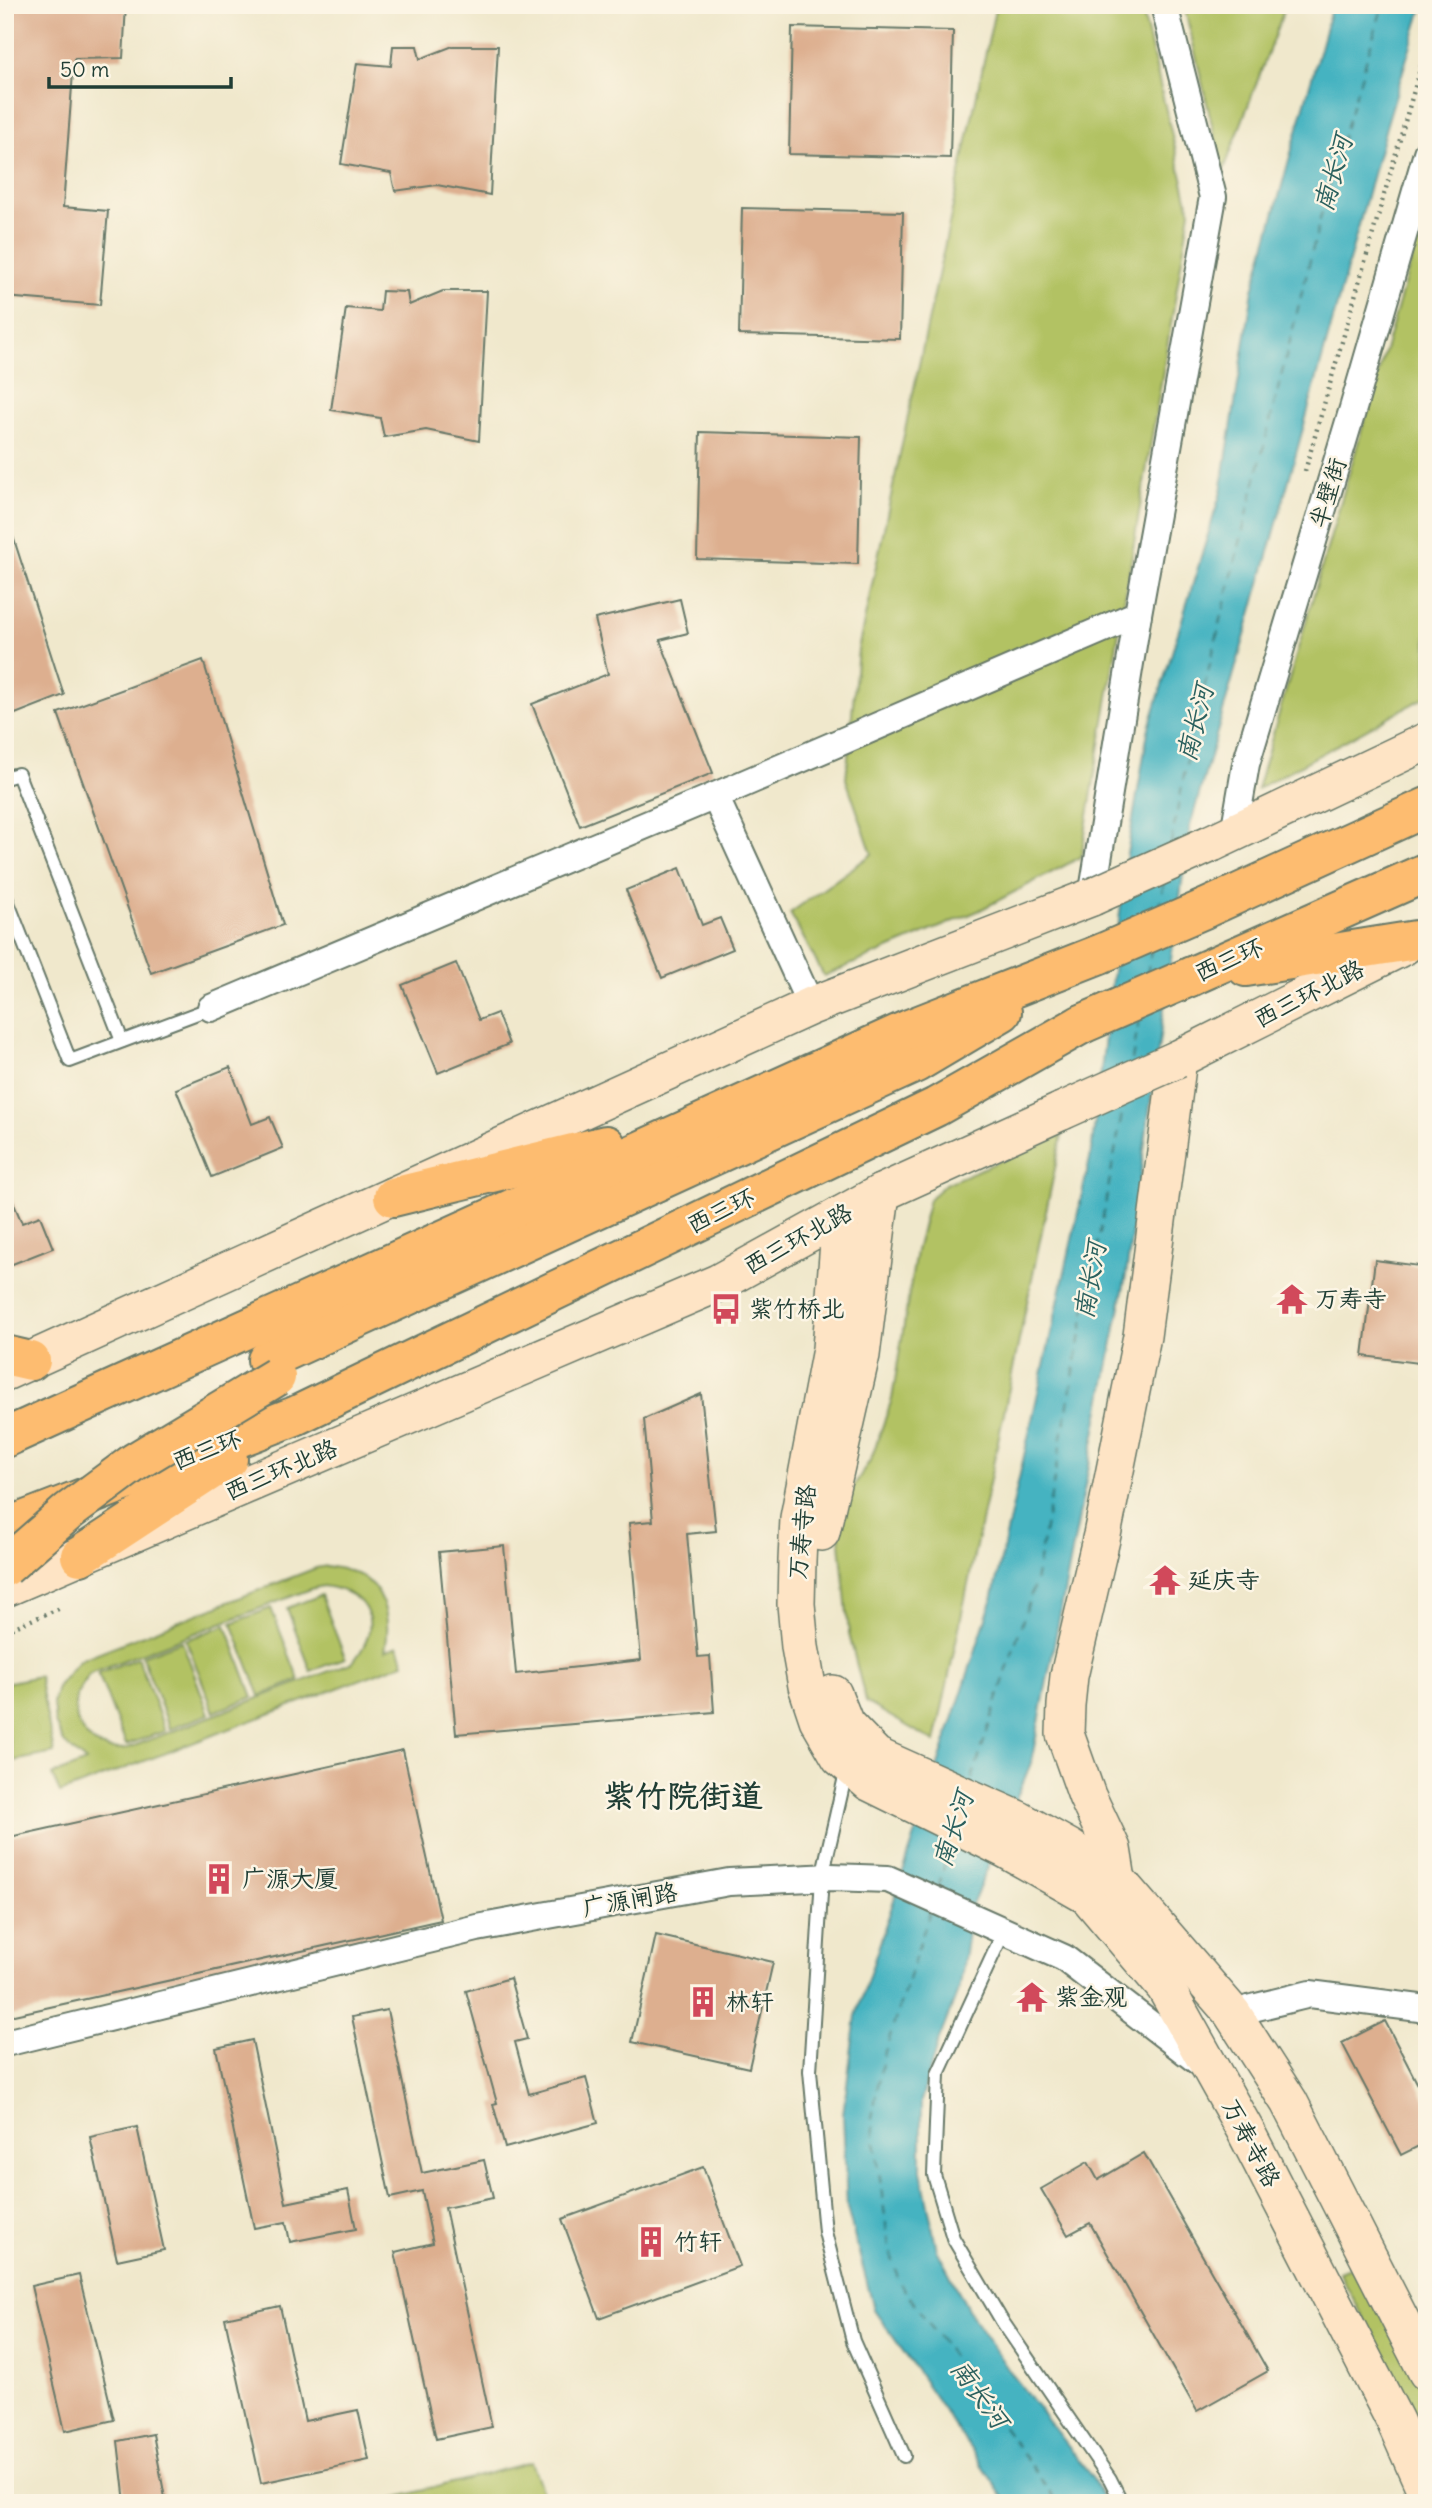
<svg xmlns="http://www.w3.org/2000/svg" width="1432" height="2508" font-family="Delius,'LXGW WenKai TC',sans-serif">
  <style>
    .green { fill: #b2c264; stroke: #68804c; stroke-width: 2; fill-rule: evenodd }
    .water { fill: #45b3c1; stroke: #32787a; stroke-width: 2 }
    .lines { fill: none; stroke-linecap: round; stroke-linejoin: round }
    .ferry { stroke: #2a605e; stroke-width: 2; stroke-dasharray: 9 7; stroke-linecap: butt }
    .building { fill: #ddaf8f }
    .lane-casing { stroke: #687969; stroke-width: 16 }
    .street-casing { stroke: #687969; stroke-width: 30 }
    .secondary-casing { stroke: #687969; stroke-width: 40 }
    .highway-casing { stroke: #687969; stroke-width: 42 }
    .path { stroke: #687969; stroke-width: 4.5; stroke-dasharray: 2 5; stroke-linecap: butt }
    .lane { stroke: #fff; stroke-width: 12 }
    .street { stroke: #fff; stroke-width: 26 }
    .secondary { stroke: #fee4c5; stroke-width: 37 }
    .highway { stroke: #fdbc6f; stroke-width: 38 }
    .secondary-bridge-casing { stroke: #687969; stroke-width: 40; stroke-linecap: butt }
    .highway-bridge-casing { stroke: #687969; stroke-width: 42; stroke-linecap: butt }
    .secondary-bridge { stroke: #fee4c5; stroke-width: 37 }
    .highway-bridge { stroke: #fdbc6f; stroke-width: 38 }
    .labels { text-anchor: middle; stroke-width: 5; stroke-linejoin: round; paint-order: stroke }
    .street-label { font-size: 24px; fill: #1f3d34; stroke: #fcf5e5 }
    .poi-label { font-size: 24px; fill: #1f3d34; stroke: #fcf5e5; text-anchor: start }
    .water-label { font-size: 26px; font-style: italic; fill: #2a605e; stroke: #fcf5e5 }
    .district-label { font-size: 32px; font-weight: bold; fill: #1f3d34; stroke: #fcf5e5 }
  </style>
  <rect width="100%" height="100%" fill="#fcf5e5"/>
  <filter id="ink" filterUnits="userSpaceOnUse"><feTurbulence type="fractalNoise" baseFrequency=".0143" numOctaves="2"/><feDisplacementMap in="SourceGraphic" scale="14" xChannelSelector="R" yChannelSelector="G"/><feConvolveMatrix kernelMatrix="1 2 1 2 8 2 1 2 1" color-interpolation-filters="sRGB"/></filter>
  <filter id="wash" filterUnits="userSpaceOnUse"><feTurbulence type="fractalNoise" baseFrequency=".00686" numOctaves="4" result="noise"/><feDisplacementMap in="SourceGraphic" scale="28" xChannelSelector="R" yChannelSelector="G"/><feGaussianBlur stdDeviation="1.57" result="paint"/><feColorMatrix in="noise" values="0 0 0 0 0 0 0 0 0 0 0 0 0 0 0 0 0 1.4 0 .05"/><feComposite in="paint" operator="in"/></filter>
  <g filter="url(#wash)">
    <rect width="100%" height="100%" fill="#f0e8cc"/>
    <!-- green -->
    <g class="green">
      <polygon points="996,5 1141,5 1190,211 1081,857 978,911 824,976 790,913 872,854 846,779 858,650"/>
      <polygon points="1184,5 1286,5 1223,172"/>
      <polygon points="1427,211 1427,696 1257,789 1416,244"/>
      <polygon points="1062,1135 935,1742 866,1702 849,1634 837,1512 871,1459 892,1399 916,1251 929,1199 945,1184"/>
      <path d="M 327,1566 C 336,1568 346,1569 355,1573 C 386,1586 391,1622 385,1651 L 398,1646 L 404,1663 L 60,1793 L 52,1775 L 86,1762 L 64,1743 L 55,1723 L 53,1702 L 57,1687 L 79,1660 L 316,1568 ZM 323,1586 C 371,1593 383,1625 353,1662 L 126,1749 C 96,1755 70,1728 76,1698 C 78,1689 85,1681 90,1673 L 311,1589 Z"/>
      <polygon points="321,1595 345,1658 311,1671 287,1608"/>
      <polygon points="271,1608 299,1680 260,1696 232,1623"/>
      <polygon points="226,1625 253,1697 214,1712 186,1640"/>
      <polygon points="182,1641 209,1714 170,1729 142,1656"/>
      <polygon points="138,1658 165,1731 126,1745 98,1673"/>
      <polygon points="39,1676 54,1753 13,1761 5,1720 5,1683"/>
      <polygon points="1356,2265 1427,2398 1427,2436 1339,2272"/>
      <polygon points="531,2462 546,2503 376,2503"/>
    </g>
    <!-- water -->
    <polygon class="water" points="1332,5 1423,5 1386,127 1269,552 1190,826 1126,1275 1031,1763 972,1905 960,1986 937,2045 921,2101 921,2171 937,2250 969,2311 1008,2369 1093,2479 1105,2503 1008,2503 874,2309 847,2208 843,2114 856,2016 992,1600 1091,1154 1127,854 1148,731 1221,492 1253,290"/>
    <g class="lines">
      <!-- ferry -->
      <g class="ferry">
        <polyline points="1171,843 1189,749 1331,175 1383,5"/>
        <polyline points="1159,908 1164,883"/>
        <polyline points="1147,974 1151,952"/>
        <polyline points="1132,1060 1139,1020"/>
        <polyline points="972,1779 1035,1582 1124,1103"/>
        <polyline points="938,1886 952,1841"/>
        <polyline points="930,1911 883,2058 872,2118 889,2247 899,2282 1058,2503"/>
      </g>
    </g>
    <g id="blocks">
      <!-- building -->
      <g class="building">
        <polygon points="5,5 126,5 123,58 74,59 63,207 108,211 100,305 5,297"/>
        <polygon points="792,27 953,31 950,158 789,154"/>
        <polygon points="393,46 417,46 420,59 453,46 498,46 490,195 437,185 395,191 391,173 341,164 357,63 391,66"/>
        <polygon points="742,208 903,212 900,339 739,335"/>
        <polygon points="382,291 407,292 409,305 443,291 487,291 479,441 426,430 384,437 380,418 331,410 346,308 380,311"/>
        <polygon points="700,432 861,437 858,564 697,559"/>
        <polygon points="5,524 9,524 64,695 5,718"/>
        <polygon points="680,599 688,633 660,640 713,773 580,826 532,704 608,674 595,619"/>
        <polygon points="203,660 283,925 151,973 58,713"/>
        <polygon points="680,868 702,925 720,918 733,949 662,978 626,890"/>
        <polygon points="456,963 479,1020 497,1013 509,1044 438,1073 402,985"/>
        <polygon points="230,1067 252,1124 270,1117 283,1148 212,1177 176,1089"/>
        <polygon points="5,1183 22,1223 40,1216 53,1248 5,1267"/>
        <polygon points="1375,1260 1427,1267 1427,1364 1363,1356"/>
        <polygon points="701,1394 716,1531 687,1534 698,1657 710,1656 714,1712 456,1734 439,1552 504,1546 516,1674 641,1660 629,1523 653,1521 644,1419"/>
        <polygon points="403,1750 441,1920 5,2017 5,1838"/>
        <polygon points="656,1935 773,1962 749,2068 632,2042"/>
        <polygon points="510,1978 527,2039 515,2042 529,2094 586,2078 598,2123 505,2148 493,2104 497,2103 466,1991"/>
        <polygon points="387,2010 422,2173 484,2160 493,2198 445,2208 492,2427 436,2439 395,2252 433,2243 422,2191 390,2198 352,2017"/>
        <polygon points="1385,2021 1427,2102 1427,2142 1401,2155 1342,2043"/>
        <polygon points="252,2040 286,2203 348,2190 356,2229 290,2242 286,2222 254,2228 216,2048"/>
        <polygon points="137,2127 164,2250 117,2260 90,2137"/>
        <polygon points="1144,2153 1268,2371 1197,2411 1090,2223 1068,2235 1041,2189 1088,2162 1098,2180"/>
        <polygon points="703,2167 740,2266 599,2318 562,2219"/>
        <polygon points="79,2275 114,2420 65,2431 31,2286"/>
        <polygon points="280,2306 305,2421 358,2410 369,2460 261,2483 225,2318"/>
        <polygon points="153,2434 166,2503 125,2503 118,2441"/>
      </g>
    </g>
  </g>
  <g filter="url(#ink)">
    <use href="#blocks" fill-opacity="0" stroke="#687969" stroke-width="2"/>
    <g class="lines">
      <defs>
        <g id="lane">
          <polyline points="5,778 18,774 122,1041"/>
          <polyline points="5,895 70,1061 211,1008"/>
          <polyline points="847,1768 822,1877 810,2071 825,2232 853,2341 904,2456"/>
          <polyline points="1004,1931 938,2074 934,2175 953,2238 1002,2321 1110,2479 1122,2503"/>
        </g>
        <g id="street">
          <polyline points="1138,614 1213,197 1164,5"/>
          <polyline points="1234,833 1246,764 1354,405 1427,153"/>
          <polyline points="811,1006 715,796 1138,614 1092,897"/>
          <polyline points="211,1008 715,796"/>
          <polyline points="1232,2013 1310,1994 1427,2009"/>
          <polyline points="5,2043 477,1928 729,1882 831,1877 888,1879 1064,1958 1203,2065"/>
        </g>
        <g id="secondary">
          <polyline points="1212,843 1427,741"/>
          <polyline points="841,1215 831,1349 799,1518 797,1561 796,1604 800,1647 807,1686 818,1719 840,1757 869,1782 1007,1850 1088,1896 1165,1987 1245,2130 1395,2421 1427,2493"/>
          <polyline points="5,1372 811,1006 1092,897"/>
          <polyline points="821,1532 861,1355 881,1193"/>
          <polyline points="5,1588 718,1283 881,1193 1062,1111"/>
          <polyline points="833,1694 845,1724 876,1756 1019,1820 1071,1849 1117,1880 1232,2013 1289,2102 1427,2372"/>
          <polyline points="1117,1880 1112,1849 1087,1796 1065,1734 1066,1705 1069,1676 1102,1535 1142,1336 1178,1059 1404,946"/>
        </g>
        <g id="highway">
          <polyline points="1204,909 1427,807"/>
          <polyline points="1246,967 1416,940"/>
          <polyline points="1192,976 1427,872"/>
          <polyline points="393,1197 606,1145"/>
          <polyline points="5,1355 31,1361"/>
          <polyline points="267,1360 916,1063 1002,1012"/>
          <polyline points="5,1438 909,1029 1100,954"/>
          <polyline points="5,1528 295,1416 936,1107 1082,1024"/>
          <polyline points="80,1556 228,1459"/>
        </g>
      </defs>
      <!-- lane casing -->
      <use href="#lane" class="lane-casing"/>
      <!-- street casing -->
      <use href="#street" class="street-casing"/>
      <!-- secondary casing -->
      <use href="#secondary" class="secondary-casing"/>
      <!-- highway casing -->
      <use href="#highway" class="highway-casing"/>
      <!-- path -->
      <g class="path">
        <polyline points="1305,471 1427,45"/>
        <polyline points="5,1631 63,1607"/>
      </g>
      <!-- lane -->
      <use href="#lane" class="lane"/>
      <!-- street -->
      <use href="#street" class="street"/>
      <!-- secondary -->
      <use href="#secondary" class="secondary"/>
      <!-- highway -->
      <use href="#highway" class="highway"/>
      <defs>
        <g id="secondary-bridge">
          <polyline points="1092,897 1212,843"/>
          <polyline points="1062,1111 1178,1059"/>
        </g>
        <g id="highway-bridge">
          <polyline points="1100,954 1204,909"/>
          <polyline points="1082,1024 1192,976"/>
          <polyline points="5,1567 69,1511 135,1462 276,1377"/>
        </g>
      </defs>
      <!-- secondary-bridge casing -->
      <use href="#secondary-bridge" class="secondary-bridge-casing"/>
      <!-- highway-bridge casing -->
      <use href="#highway-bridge" class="highway-bridge-casing"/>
      <!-- secondary-bridge -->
      <use href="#secondary-bridge" class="secondary-bridge"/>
      <!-- highway-bridge -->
      <use href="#highway-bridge" class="highway-bridge"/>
    </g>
  </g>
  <!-- icons -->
  <defs>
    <symbol id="temple-bare" viewBox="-9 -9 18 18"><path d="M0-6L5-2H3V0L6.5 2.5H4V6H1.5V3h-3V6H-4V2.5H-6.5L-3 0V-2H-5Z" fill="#d1495b" stroke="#fcf5e5" stroke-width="2.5" paint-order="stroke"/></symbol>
    <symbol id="bus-bare" viewBox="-9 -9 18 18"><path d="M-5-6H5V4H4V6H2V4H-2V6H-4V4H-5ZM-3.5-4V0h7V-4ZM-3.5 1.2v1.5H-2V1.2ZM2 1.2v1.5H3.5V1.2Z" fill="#d1495b" stroke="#fcf5e5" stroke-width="2.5" paint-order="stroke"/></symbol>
    <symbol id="building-bare" viewBox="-9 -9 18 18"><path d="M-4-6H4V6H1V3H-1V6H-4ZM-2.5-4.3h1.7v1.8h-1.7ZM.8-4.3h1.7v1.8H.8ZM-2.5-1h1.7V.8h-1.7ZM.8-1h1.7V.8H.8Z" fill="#d1495b" stroke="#fcf5e5" stroke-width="2.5" paint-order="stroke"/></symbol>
  </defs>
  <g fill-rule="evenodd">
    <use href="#temple-bare" x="1270" y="1277" width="44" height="44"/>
    <use href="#bus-bare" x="704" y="1287" width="44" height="44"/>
    <use href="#temple-bare" x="1143" y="1558" width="44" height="44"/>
    <use href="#building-bare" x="197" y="1857" width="44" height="44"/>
    <use href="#temple-bare" x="1010" y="1975" width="44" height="44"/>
    <use href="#building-bare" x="681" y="1980" width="44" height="44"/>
    <use href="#building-bare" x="629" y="2220" width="44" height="44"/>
  </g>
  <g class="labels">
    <!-- street labels -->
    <g class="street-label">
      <text transform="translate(1328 493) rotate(-73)" y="8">半壁街</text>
      <text transform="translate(1229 960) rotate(-24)" y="8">西三环</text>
      <text transform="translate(1309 994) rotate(-27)" y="8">西三环北路</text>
      <text transform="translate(721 1211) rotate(-26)" y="8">西三环</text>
      <text transform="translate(798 1239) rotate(-29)" y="8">西三环北路</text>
      <text transform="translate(207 1450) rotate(-21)" y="8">西三环</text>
      <text transform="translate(281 1470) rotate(-23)" y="8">西三环北路</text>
      <text transform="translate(802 1532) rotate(-84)" y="8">万寿寺路</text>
      <text transform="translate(630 1900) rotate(-10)" y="8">广源闸路</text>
      <text transform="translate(1251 2143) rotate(62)" y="8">万寿寺路</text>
    </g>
    <!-- poi labels -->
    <g class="poi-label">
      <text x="1315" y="1307">万寿寺</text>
      <text x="749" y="1317">紫竹桥北</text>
      <text x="1188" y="1588">延庆寺</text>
      <text x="242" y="1887">广源大厦</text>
      <text x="1055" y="2005">紫金观</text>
      <text x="726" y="2010">林轩</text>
      <text x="674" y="2250">竹轩</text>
    </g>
    <!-- water labels -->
    <g class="water-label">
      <text transform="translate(1333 173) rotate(-74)" y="9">南长河</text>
      <text transform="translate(1195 723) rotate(-76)" y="9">南长河</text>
      <text transform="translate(1090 1280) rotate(-80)" y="9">南长河</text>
      <text transform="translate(953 1829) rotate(-72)" y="9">南长河</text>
      <text transform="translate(980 2394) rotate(54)" y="9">南长河</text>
    </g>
    <!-- district labels -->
    <g class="district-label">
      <text x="683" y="1807">紫竹院街道</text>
    </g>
  </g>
  <!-- margin -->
  <rect width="1432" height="2508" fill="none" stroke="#fcf5e5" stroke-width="28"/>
  <!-- scale -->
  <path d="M49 77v10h182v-10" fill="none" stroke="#1f3d34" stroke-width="3.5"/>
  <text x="60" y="77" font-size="21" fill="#1f3d34" stroke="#fcf5e5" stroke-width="5" paint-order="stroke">50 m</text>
</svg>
